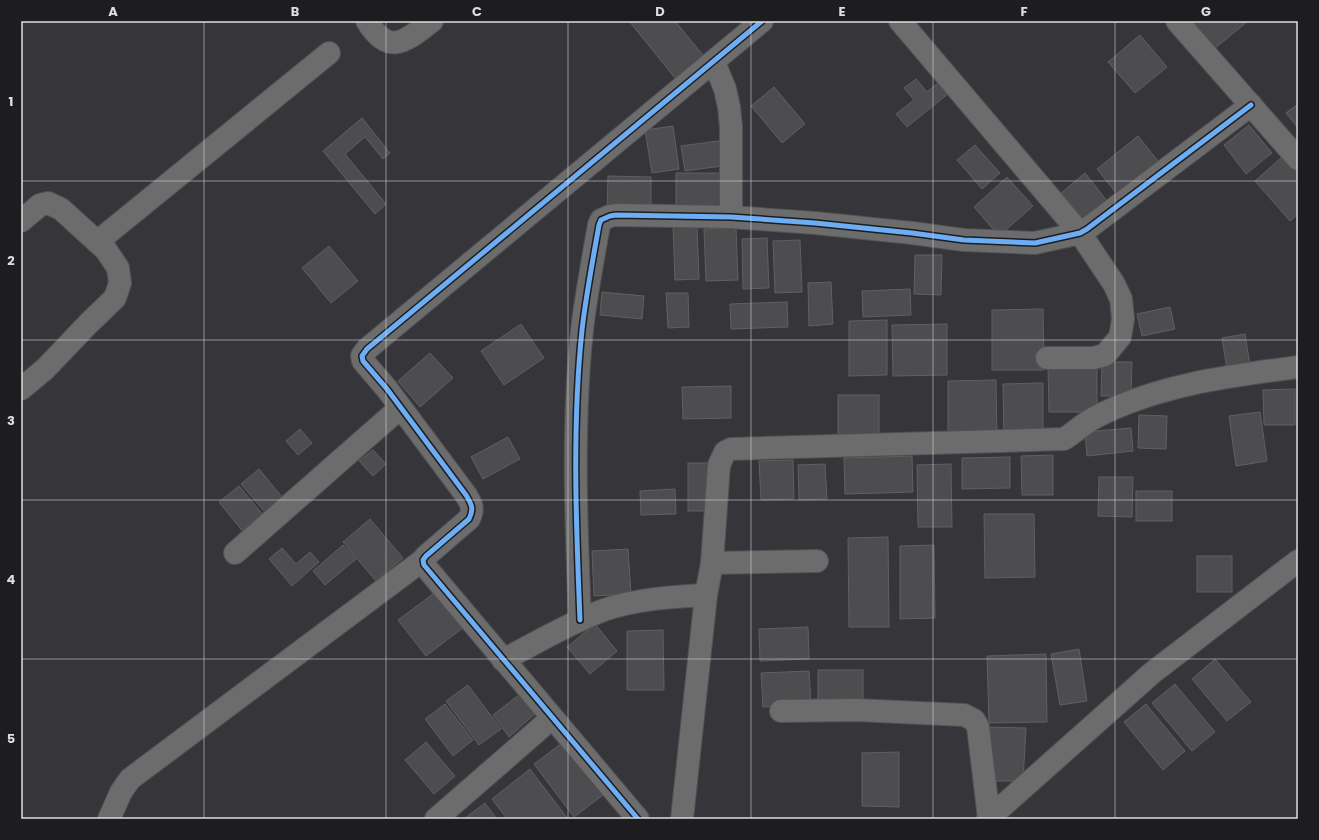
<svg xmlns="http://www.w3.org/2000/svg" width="1319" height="840" font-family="Poppins,sans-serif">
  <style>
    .building { fill: #4d4d50; stroke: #606063 }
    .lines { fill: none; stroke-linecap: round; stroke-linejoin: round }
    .minor-casing { stroke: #525254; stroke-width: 24 }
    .minor { stroke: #6c6c6c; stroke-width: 22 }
    .cycleway-casing { stroke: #1d1d1f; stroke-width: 8 }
    .cycleway { stroke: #6dadf4; stroke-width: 5 }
    .grid { fill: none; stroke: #dedee2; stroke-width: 1; stroke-opacity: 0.55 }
    .neatline { fill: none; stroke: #dedee2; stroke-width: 1.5 }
    .grid-label { font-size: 13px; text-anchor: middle; font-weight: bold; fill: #dedee2 }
  </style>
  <rect width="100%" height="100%" fill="#36363a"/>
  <!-- building -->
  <g class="building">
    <polygon points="629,21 675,21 707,60 679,83"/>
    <polygon points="1191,21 1248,21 1214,49"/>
    <polygon points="1140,35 1167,67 1135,93 1108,62"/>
    <polygon points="916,79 927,92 939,82 949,93 907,127 896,114 914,100 904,88"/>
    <polygon points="774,87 805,124 782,143 751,106"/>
    <polygon points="1298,104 1298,128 1286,113"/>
    <polygon points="362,118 390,153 383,159 365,137 345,154 386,204 375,214 323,151"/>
    <polygon points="1249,125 1272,153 1246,174 1224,145"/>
    <polygon points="673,126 679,169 652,173 645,130"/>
    <polygon points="1138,136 1162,166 1121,199 1097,169"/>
    <polygon points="725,140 729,165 685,171 681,146"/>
    <polygon points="975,145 1000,173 982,189 957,160"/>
    <polygon points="1283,156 1298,173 1298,214 1290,221 1255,181"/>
    <polygon points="676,173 724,173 723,214 676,214"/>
    <polygon points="1085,173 1111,206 1087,225 1061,193"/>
    <polygon points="608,176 651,177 651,213 607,213"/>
    <polygon points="1007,177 1033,206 999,236 974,207"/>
    <polygon points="697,225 699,279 675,280 673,226"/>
    <polygon points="736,228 738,280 706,281 704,229"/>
    <polygon points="767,238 769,288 743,289 742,239"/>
    <polygon points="800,240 802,292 775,293 773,241"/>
    <polygon points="329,246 358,281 331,303 302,268"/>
    <polygon points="915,255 942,255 941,295 914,294"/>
    <polygon points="831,282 833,324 809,326 808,283"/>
    <polygon points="910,289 911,315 863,317 862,291"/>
    <polygon points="602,292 644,296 642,319 600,315"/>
    <polygon points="666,293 688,293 689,327 668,328"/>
    <polygon points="787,302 788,327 731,329 730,304"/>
    <polygon points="1170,307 1175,329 1142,336 1137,314"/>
    <polygon points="1043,309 1044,370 992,370 992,310"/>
    <polygon points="887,320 887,375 849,376 849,321"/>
    <polygon points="521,324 544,358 504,385 481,351"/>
    <polygon points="947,324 947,375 893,376 892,325"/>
    <polygon points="1245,334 1251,372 1228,375 1222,338"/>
    <polygon points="430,353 453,378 420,407 398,381"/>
    <polygon points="1102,362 1132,362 1131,396 1101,396"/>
    <polygon points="1048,364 1097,364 1097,412 1049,412"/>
    <polygon points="996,380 997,439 948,440 948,381"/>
    <polygon points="1043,383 1043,437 1004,438 1003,384"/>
    <polygon points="731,386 731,418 683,419 682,387"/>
    <polygon points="1295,389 1295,425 1264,425 1263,390"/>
    <rect x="838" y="395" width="41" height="48"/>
    <polygon points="1260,412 1267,461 1236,466 1229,416"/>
    <polygon points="1139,415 1167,416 1166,449 1138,448"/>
    <polygon points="1131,428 1133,451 1087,456 1085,432"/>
    <polygon points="300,429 312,443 298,455 286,441"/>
    <polygon points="508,437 520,459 483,479 471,457"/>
    <polygon points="373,450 386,464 373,476 359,461"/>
    <polygon points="1053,455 1053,495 1022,495 1021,456"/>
    <polygon points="912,456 913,492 845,494 844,458"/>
    <polygon points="1010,457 1010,488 962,489 962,458"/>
    <polygon points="793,460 794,499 761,500 759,461"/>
    <rect x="688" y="463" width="25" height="48"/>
    <polygon points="825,464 827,499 799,500 798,465"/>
    <polygon points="951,464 952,527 918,527 917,465"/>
    <polygon points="259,469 287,503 270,518 241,484"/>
    <polygon points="1099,477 1133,477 1132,517 1098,516"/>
    <polygon points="239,486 269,522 248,538 219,502"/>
    <polygon points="675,489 676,514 641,515 640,491"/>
    <rect x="1136" y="491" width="36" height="30"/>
    <polygon points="984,514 1034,514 1035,577 985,578"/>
    <polygon points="370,519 403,558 376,581 343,542"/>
    <polygon points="888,537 889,627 849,627 848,538"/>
    <polygon points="343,545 356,559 325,585 313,571"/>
    <polygon points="934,545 935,618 900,619 900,546"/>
    <polygon points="282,548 296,564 310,552 319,562 292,586 269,559"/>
    <polygon points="628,549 631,594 594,596 592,551"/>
    <rect x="1197" y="556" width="35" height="36"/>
    <polygon points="437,591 464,627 426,656 398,620"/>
    <polygon points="595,624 617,651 590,674 567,647"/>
    <polygon points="808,627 809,659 760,661 759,629"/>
    <polygon points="663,630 664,690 627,690 627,631"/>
    <polygon points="1079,649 1087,701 1060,705 1051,654"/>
    <polygon points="1046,654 1047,722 989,723 987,656"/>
    <polygon points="1215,659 1251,702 1227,721 1192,679"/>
    <rect x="818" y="670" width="45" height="34"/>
    <polygon points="809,671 811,705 763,707 761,673"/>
    <polygon points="1175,684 1215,732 1192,751 1152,703"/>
    <polygon points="468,685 501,729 479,745 446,701"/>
    <polygon points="524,691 537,712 509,737 493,715"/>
    <polygon points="445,704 473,740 453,756 425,719"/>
    <polygon points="1146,704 1185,751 1163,770 1124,722"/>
    <polygon points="988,727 1026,728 1023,781 989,781"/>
    <polygon points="426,742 455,776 434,794 405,760"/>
    <polygon points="562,743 603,795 574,817 534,764"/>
    <polygon points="899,752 899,807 862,806 862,753"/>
    <polygon points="530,769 568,819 507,819 492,799"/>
    <polygon points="485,803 497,819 464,819"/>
  </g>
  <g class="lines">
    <defs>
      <g id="minor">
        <path d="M 367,21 C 389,57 406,41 432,21"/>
        <polyline points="900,21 1080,233 1114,284 1121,299 1123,319 1120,337 1105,355 1093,358 1047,358"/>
        <polyline points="1177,21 1298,159"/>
        <polyline points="714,62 725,89 729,107 731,127 731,217"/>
        <polyline points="21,221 40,205 48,203 61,209 106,250 118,268 120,283 115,298 89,323 45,369 21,389"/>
        <polyline points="97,242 329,53"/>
        <polyline points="235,553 400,408"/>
        <polyline points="712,563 817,561"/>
        <path d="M 580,620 C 576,523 572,426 582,330 C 586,295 593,259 599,225 L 601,220 L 610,216 L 616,215 L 731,217 L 815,223 L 912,233 L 964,240 L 1035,243 L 1080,233 L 1087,229 L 1251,105"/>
        <path d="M 503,660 C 536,643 569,623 604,610 C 636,599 672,597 706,595 L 712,563 L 719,465 L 725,452 L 731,449 L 1064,439 C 1074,433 1083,424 1094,418 C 1156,385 1229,376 1298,367"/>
        <polyline points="781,711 856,710 964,715 974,720 978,727 989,818 991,819"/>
        <polyline points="109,819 121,792 130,779 423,560"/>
        <polyline points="436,819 552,718"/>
        <path d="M 638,819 L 424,565 L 423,560 L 426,556 L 469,519 C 474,509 472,505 466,495 L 387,389 L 363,361 L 362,356 L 367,349 L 762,21"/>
        <polyline points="682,819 706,595"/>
        <polyline points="988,819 1152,673 1298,561"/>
      </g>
    </defs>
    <!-- minor casing -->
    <use href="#minor" class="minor-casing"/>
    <!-- minor -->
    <use href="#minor" class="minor"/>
    <defs>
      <g id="cycleway">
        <path d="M 580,620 C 576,523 572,426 582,330 C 586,295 593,259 599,225 L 601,220 L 610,216 L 616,215 L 731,217 L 815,223 L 912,233 L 964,240 L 1035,243 L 1080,233 L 1087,229 L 1251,105"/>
        <path d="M 638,819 L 424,565 L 423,560 L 426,556 L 469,519 C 474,509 472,505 466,495 L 387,389 L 363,361 L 362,356 L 367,349 L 762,21"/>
      </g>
    </defs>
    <!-- cycleway casing -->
    <use href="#cycleway" class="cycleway-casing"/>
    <!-- cycleway -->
    <use href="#cycleway" class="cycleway"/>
  </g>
  <!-- grid -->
  <path class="grid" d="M 204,21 L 204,819M 386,21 L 386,819M 568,21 L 568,819M 751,21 L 751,819M 933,21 L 933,819M 1115,21 L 1115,819M 21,181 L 1298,181M 21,340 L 1298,340M 21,500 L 1298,500M 21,659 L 1298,659"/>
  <!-- border -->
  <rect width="1319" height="840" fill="none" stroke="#1d1d1f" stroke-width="44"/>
  <rect x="22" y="22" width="1275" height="796" class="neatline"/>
  <g class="grid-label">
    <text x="113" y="16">A</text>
    <text x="295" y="16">B</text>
    <text x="477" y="16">C</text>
    <text x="660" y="16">D</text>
    <text x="842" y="16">E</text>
    <text x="1024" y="16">F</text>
    <text x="1206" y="16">G</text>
    <text x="11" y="106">1</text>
    <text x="11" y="265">2</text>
    <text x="11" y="425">3</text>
    <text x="11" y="584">4</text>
    <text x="11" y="743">5</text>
  </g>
</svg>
